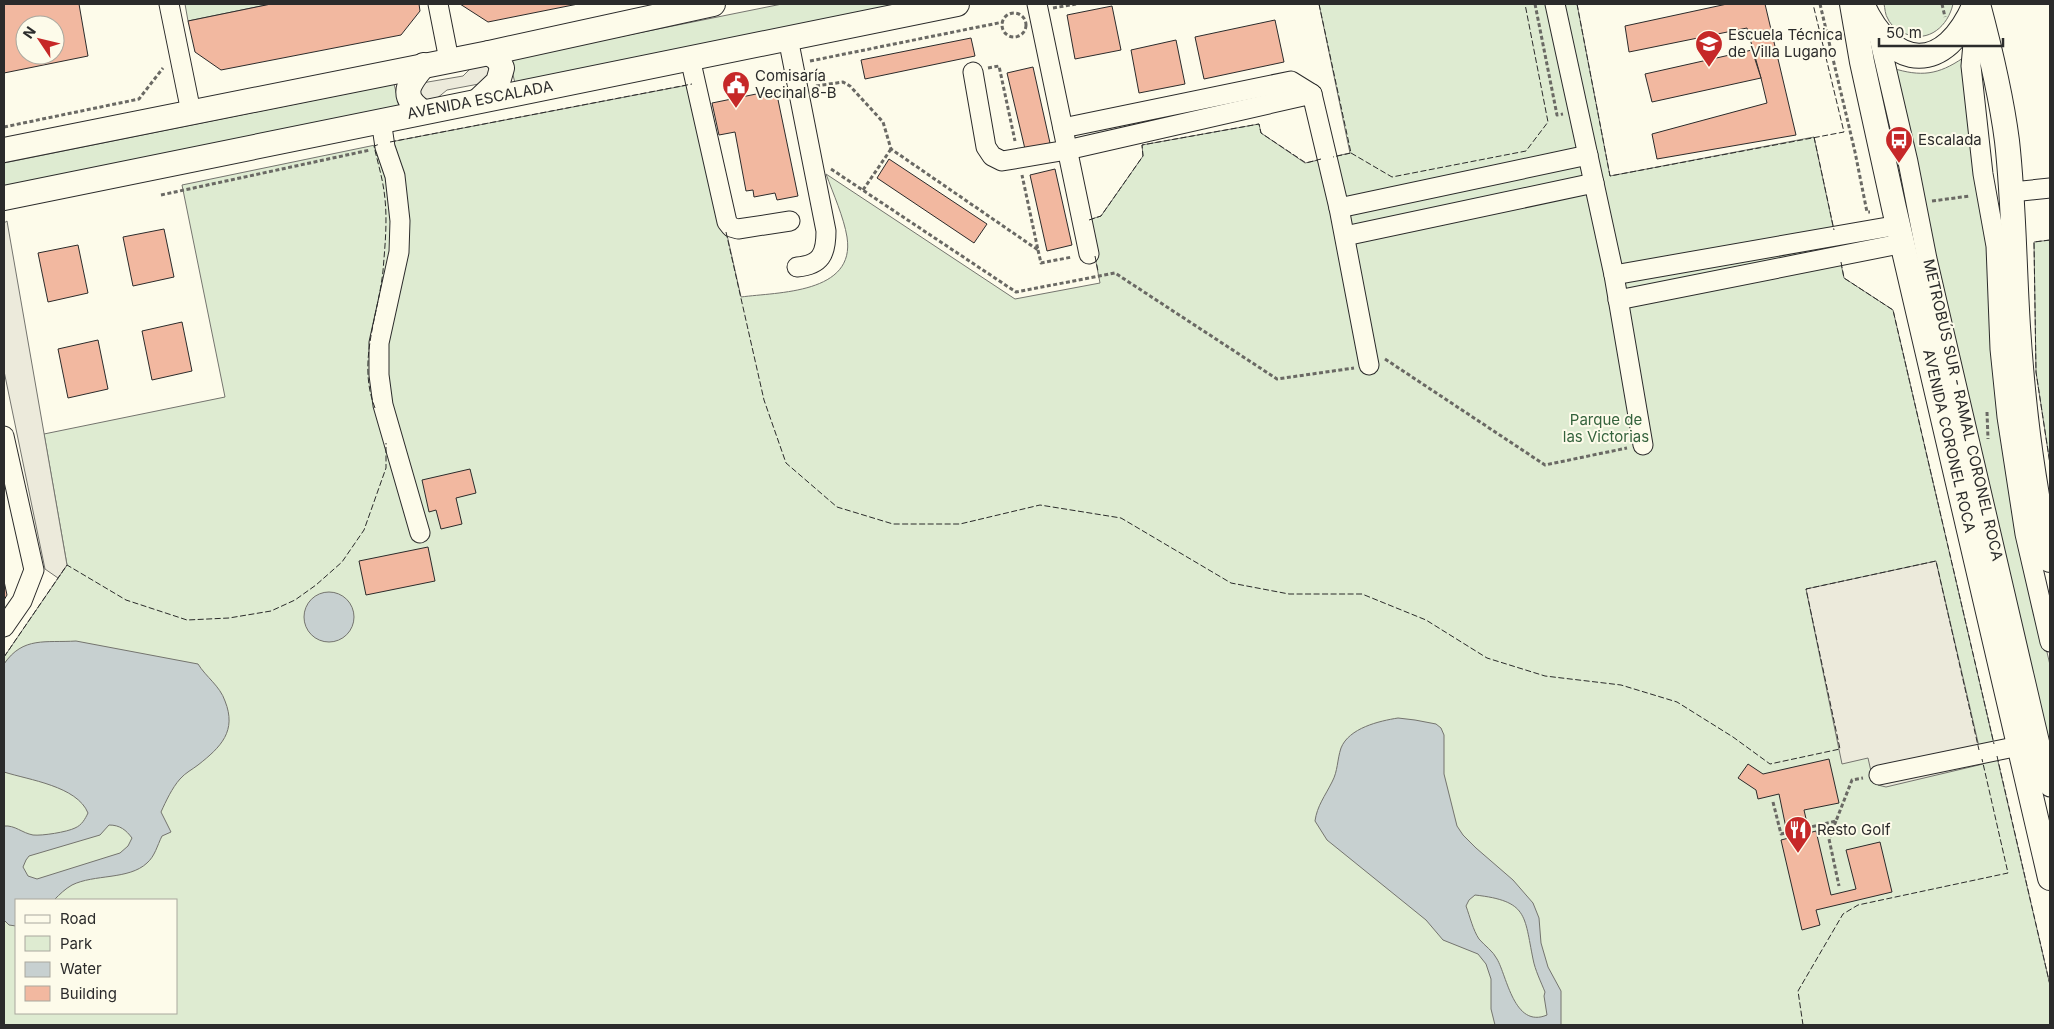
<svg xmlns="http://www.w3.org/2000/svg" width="2054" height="1029" font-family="Inter,sans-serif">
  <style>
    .green { fill: #deebd1; stroke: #74746e; fill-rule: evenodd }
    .parking { fill: #eceadb; stroke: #74746e }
    .water { fill: #c7d0d0; stroke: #74746e; fill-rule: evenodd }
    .building { fill: #f2b8a0; stroke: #2b2b2b; fill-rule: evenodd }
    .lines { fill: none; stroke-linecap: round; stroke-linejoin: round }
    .minor-casing { stroke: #2b2b2b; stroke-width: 21 }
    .major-casing { stroke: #2b2b2b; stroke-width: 26 }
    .path { stroke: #6a6964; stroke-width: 3; stroke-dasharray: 4 2.5; stroke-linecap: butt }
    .minor { stroke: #fdfbea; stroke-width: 19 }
    .major { stroke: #fdfbea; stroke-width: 24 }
    .fence { stroke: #2b2b2b; stroke-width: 1; stroke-dasharray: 6 2.5; stroke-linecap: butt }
    .labels { text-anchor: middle; stroke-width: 4; stroke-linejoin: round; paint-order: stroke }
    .poi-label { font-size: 15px; fill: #2b2b2b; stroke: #fdfbea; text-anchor: start }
    .street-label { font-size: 15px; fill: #2b2b2b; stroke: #fdfbea }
    .park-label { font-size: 15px; fill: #34623c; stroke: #fdfbea }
  </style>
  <rect width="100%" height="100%" fill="#fdfbea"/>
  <!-- green -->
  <g class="green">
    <polygon points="185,4 271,4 188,21"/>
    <polygon points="782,4 903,4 515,83 509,59"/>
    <path d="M 1319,4 L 1577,4 L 1610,176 L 1814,137 L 1844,278 L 1893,310 L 2050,985 L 2050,1025 L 4,1025 L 4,657 L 67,565 L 44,434 L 225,397 L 182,185 L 385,143 L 693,84 L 741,297 C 778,292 856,294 847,237 C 844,218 833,193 826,174 L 1015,299 L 1100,283 L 1088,220 L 1101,216 L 1143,156 L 1142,145 L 1259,124 L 1261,133 L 1305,163 L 1350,153 ZM 16,900 L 176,900 L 176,1013 L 16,1013 Z"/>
    <path d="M 1884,4 L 1953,4 C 1948,26 1929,43 1906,34 C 1899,31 1891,26 1888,19 C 1885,15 1885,8 1884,4 Z"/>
    <path d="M 1963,58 L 1991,253 L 2014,510 L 2050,665 L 2050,761 L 1892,68 C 1921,77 1938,75 1963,58 Z"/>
    <polygon points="394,84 400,107 4,187 4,163"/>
    <polygon points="2050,240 2050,464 2036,372 2034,242"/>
  </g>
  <!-- parking -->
  <g class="parking">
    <polygon points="484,64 489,68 491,73 484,83 447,90 436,99 424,101 417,92 422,83 463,76 473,66"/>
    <polygon points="7,221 67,565 58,578 45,569 4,371 4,223"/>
    <polygon points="1936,561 1983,764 1886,787 1878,785 1873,780 1868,758 1842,764 1806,589"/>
  </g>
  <!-- water -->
  <g class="water">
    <circle cx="329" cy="617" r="25"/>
    <path d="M 76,641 L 198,664 C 206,677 220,686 225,701 C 237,731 221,747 198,765 C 193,769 185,773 180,779 C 172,788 166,801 161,812 L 171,832 L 162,836 C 157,846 155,856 147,863 C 129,880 94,874 72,885 C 65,889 60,894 54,900 L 16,900 L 16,926 L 9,925 L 4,920 L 4,826 C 15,825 22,833 33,835 C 42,836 67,832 75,828 C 82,825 85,819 88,813 C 77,786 29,780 4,772 L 4,664 C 23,636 46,643 76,641 ZM 109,825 C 120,825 126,830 132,838 L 128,846 L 120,853 L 37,879 L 28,876 L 23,867 L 26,860 L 29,856 L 100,835 Z"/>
    <path d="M 1398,718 L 1415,720 L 1436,724 L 1441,728 L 1444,735 L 1444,774 L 1457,826 L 1463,835 L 1476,848 L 1513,880 L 1533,903 L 1539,918 L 1541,943 L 1548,967 L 1561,991 L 1561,1025 L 1495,1025 L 1491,1009 L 1491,979 L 1486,964 L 1478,954 L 1443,940 L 1426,920 L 1327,840 L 1315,821 C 1317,806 1325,796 1332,782 C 1338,771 1337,760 1341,748 C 1349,728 1379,721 1398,718 ZM 1475,895 C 1528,901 1524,915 1533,959 C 1535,970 1541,982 1545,992 L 1544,996 L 1547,1015 C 1514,1029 1507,976 1497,959 C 1493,951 1485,946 1479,939 C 1473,930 1470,917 1466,906 L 1469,900 Z"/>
  </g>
  <!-- building -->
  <g class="building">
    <path d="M 4,4 L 79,4 L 88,56 L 4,73 ZM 25,25 L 55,25 L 55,55 L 25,55 Z"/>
    <polygon points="271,4 419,4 420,11 401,35 221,70 195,52 188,21"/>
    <polygon points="460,4 578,4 488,22"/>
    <polygon points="1727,4 1765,4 1796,135 1657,159 1652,134 1767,103 1761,78 1747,28 1629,52 1625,26"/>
    <polygon points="1112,6 1121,50 1075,59 1067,15"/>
    <polygon points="1275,20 1284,62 1204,79 1195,37"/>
    <polygon points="971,38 975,56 865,79 861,60"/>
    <polygon points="1176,40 1185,84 1139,93 1131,50"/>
    <polygon points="1752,50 1761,78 1652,102 1645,74"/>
    <polygon points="1033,67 1050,143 1025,149 1007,73"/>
    <polygon points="776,90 798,196 777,200 775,193 754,197 753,190 746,191 735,132 719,135 712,103"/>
    <polygon points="889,159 987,224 974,243 877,178"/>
    <polygon points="1055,169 1072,245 1047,251 1030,175"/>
    <polygon points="164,229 174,277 133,286 123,237"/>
    <polygon points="78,245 88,293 48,302 38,253"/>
    <polygon points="182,322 192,371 152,380 142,331"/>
    <polygon points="98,340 108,389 68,398 58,349"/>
    <polygon points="470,469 476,493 456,498 462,524 441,529 436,510 429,512 422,480"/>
    <polygon points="428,547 435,581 366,595 359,561"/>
    <polygon points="4,581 7,595 4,600"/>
    <polygon points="1829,759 1839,803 1804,810 1807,823 1786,828 1779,794 1758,799 1756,790 1738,778 1748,764 1763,774"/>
    <polygon points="1816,831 1831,895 1856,889 1846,850 1880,842 1892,892 1816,910 1820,925 1802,930 1781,840"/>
  </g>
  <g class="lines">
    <defs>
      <g id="minor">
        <polyline points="169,4 191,112"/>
        <polyline points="438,4 449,60"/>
        <polyline points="1037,4 1089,254"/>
        <polyline points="1555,4 1614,275 1643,445"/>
        <polyline points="1976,10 1971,66 1983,174 1996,246 2000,349 2007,417 2025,534 2050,642"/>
        <polyline points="1878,33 1908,162 1927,259 2050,787"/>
        <path d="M 788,38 L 826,231 C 826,254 821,265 797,267"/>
        <polyline points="690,58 727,222 731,227 738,229 790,221"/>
        <polyline points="973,72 986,147 992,156 1002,161 1067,150 1312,94 1339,208 1588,155"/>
        <polyline points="381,120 385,147 395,176 400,221 399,252 379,343 379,375 383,405 420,533"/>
        <polyline points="1063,128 1291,81 1312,94"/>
        <polyline points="2012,192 2050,188"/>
        <polyline points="1339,208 1369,365"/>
        <polyline points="1345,236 1594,183"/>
        <polyline points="1614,275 1899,225"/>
        <polyline points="1618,300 1904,243"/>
        <polyline points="4,436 34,570 22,601 4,627"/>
        <polyline points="1879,775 2019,746"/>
      </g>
      <g id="major">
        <polyline points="1852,4 1862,62 1894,208 2050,878"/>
        <path d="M 1862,4 C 1893,72 1945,74 1975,4"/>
        <path d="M 1978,4 C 1990,49 2001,94 2007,141 C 2014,203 2014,265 2018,327 C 2023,405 2032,483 2050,560"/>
        <polyline points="479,100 498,82 502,68 498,59 489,53"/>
        <path d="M 423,112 C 399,96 408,84 424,65"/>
        <polyline points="4,150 489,53 713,4"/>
        <polyline points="4,198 957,4"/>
      </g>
    </defs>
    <!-- minor casing -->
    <use href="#minor" class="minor-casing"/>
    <!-- major casing -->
    <use href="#major" class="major-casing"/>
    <!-- path -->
    <g class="path">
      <polyline points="1535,4 1557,115 1563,114"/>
      <polyline points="1820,4 1855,152 1867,212 1870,212"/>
      <polyline points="1942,4 1945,17"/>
      <polyline points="1053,8 1076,4"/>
      <circle cx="1014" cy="25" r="12"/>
      <polyline points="810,61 1003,22"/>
      <polyline points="988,68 999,66 1015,141"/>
      <polyline points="816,86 843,82 850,86 883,122 891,149 1038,250 1022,175"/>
      <polyline points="4,127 139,99 163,68"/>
      <polyline points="831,169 1016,292 1115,273 1277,379 1354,368"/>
      <polyline points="863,190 891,149"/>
      <polyline points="161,195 370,150"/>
      <polyline points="1932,201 1970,196"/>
      <polyline points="1038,250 1041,263 1072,257"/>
      <polyline points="1385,359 1545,465 1627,448"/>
      <polyline points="1987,412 1988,439"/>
      <polyline points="1773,802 1781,834 1836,821 1852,780 1863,778"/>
      <polyline points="1836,821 1829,839 1839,886"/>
    </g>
    <!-- minor -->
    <use href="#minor" class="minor"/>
    <!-- major -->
    <use href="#major" class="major"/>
    <!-- fence -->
    <g class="fence">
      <polyline points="1319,4 1351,153 1333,157"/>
      <polyline points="1577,4 1610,176 1844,132 1813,4"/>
      <polyline points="1814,137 1834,230"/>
      <polyline points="390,142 692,84"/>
      <polyline points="1351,153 1392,177 1526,151 1548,122 1525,4"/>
      <polyline points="1089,220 1101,216 1143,156 1142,145 1259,124 1261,133 1306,163 1321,159"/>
      <polyline points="726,232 764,400 786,463 837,507 893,524 960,524 1040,505 1121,518 1231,583 1289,594 1362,594 1426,620 1487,658 1545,676 1621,685 1677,702 1733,737 1770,764 1840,749 1806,589 1936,561 1979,750"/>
      <polyline points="2050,240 2034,242 2036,372 2050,464"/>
      <polyline points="1095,256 1098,271"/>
      <polyline points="1841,262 1844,278 1893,310 1994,744"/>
      <path d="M 375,408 C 357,362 378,317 383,271 C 385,245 388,218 384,191 C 382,176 377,160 374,146 L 380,144"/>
      <polyline points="4,657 67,565 126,600 187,620 229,618 271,611 295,600 316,585 342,562 364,530 386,468 386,443"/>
      <polyline points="1997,756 2050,985"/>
      <polyline points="1803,1025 1798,991 1843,914 1858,905 2008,873 1982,759"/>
    </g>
  </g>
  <!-- icons -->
  <defs>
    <symbol id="school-pin" viewBox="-11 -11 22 30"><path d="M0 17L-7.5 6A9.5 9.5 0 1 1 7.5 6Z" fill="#c62828" stroke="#fdfbea"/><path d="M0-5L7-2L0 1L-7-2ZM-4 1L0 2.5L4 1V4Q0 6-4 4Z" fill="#fff"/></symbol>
    <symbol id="civic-pin" viewBox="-11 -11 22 30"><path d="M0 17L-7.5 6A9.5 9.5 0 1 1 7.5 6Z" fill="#c62828" stroke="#fdfbea"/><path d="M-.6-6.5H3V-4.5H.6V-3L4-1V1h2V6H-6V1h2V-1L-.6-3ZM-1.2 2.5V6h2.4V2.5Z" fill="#fff"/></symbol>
    <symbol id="bus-pin" viewBox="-11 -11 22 30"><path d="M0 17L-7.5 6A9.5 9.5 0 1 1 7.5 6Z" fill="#c62828" stroke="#fdfbea"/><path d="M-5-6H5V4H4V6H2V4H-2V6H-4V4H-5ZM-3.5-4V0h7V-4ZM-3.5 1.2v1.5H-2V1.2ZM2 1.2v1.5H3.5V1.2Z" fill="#fff"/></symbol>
    <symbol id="restaurant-pin" viewBox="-11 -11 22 30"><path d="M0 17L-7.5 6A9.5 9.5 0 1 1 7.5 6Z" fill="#c62828" stroke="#fdfbea"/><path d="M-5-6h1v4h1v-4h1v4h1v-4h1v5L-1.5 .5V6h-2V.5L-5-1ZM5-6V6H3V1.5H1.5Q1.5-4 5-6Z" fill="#fff"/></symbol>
  </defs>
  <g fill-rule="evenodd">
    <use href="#school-pin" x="1693" y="28" width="32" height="43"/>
    <use href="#civic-pin" x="720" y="69" width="32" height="43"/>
    <use href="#bus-pin" x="1883" y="124" width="32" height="43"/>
    <use href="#restaurant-pin" x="1782" y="814" width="32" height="43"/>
  </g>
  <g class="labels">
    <!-- poi labels -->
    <g class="poi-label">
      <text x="1728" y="40">Escuela Técnica<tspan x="1728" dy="17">de Villa Lugano</tspan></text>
      <text x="755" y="81">Comisaría<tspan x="755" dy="17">Vecinal 8-B</tspan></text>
      <text x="1918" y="145">Escalada</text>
      <text x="1817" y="835">Resto Golf</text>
    </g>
    <!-- street labels -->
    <g class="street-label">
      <text transform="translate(480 100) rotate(-11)" y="5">AVENIDA ESCALADA</text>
      <text transform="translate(1963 410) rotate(77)" y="5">METROBÚS SUR - RAMAL CORONEL ROCA</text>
      <text transform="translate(1949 441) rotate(77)" y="5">AVENIDA CORONEL ROCA</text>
    </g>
    <!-- park labels -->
    <g class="park-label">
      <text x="1606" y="425">Parque de<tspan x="1606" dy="17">las Victorias</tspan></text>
    </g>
  </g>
  <!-- border -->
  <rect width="2054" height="1029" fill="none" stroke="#2b2b2b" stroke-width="10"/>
  <!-- legend -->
  <rect x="15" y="899" width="162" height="115" fill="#fdfbea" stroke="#a9a89e"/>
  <rect x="25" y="915" width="25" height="8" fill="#fdfbea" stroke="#a9a89e"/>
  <text x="60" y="924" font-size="15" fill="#2b2b2b">Road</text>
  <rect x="25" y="936" width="25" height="15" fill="#deebd1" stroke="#a9a89e"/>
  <text x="60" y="949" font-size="15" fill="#2b2b2b">Park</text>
  <rect x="25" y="962" width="25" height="15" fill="#c7d0d0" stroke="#a9a89e"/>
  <text x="60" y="974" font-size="15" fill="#2b2b2b">Water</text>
  <rect x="25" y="986" width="25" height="15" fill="#f2b8a0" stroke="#a9a89e"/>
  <text x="60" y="999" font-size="15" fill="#2b2b2b">Building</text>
  <!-- north arrow -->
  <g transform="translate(40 40) rotate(305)"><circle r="24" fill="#fdfbea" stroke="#a9a89e"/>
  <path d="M0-4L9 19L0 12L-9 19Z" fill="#c62828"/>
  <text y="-8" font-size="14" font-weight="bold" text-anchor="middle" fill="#2b2b2b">N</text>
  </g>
  <!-- scale -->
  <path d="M1879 38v8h124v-8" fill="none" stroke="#2b2b2b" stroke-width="2.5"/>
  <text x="1886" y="38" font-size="15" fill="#2b2b2b" stroke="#fdfbea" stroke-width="4" paint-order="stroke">50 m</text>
</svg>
